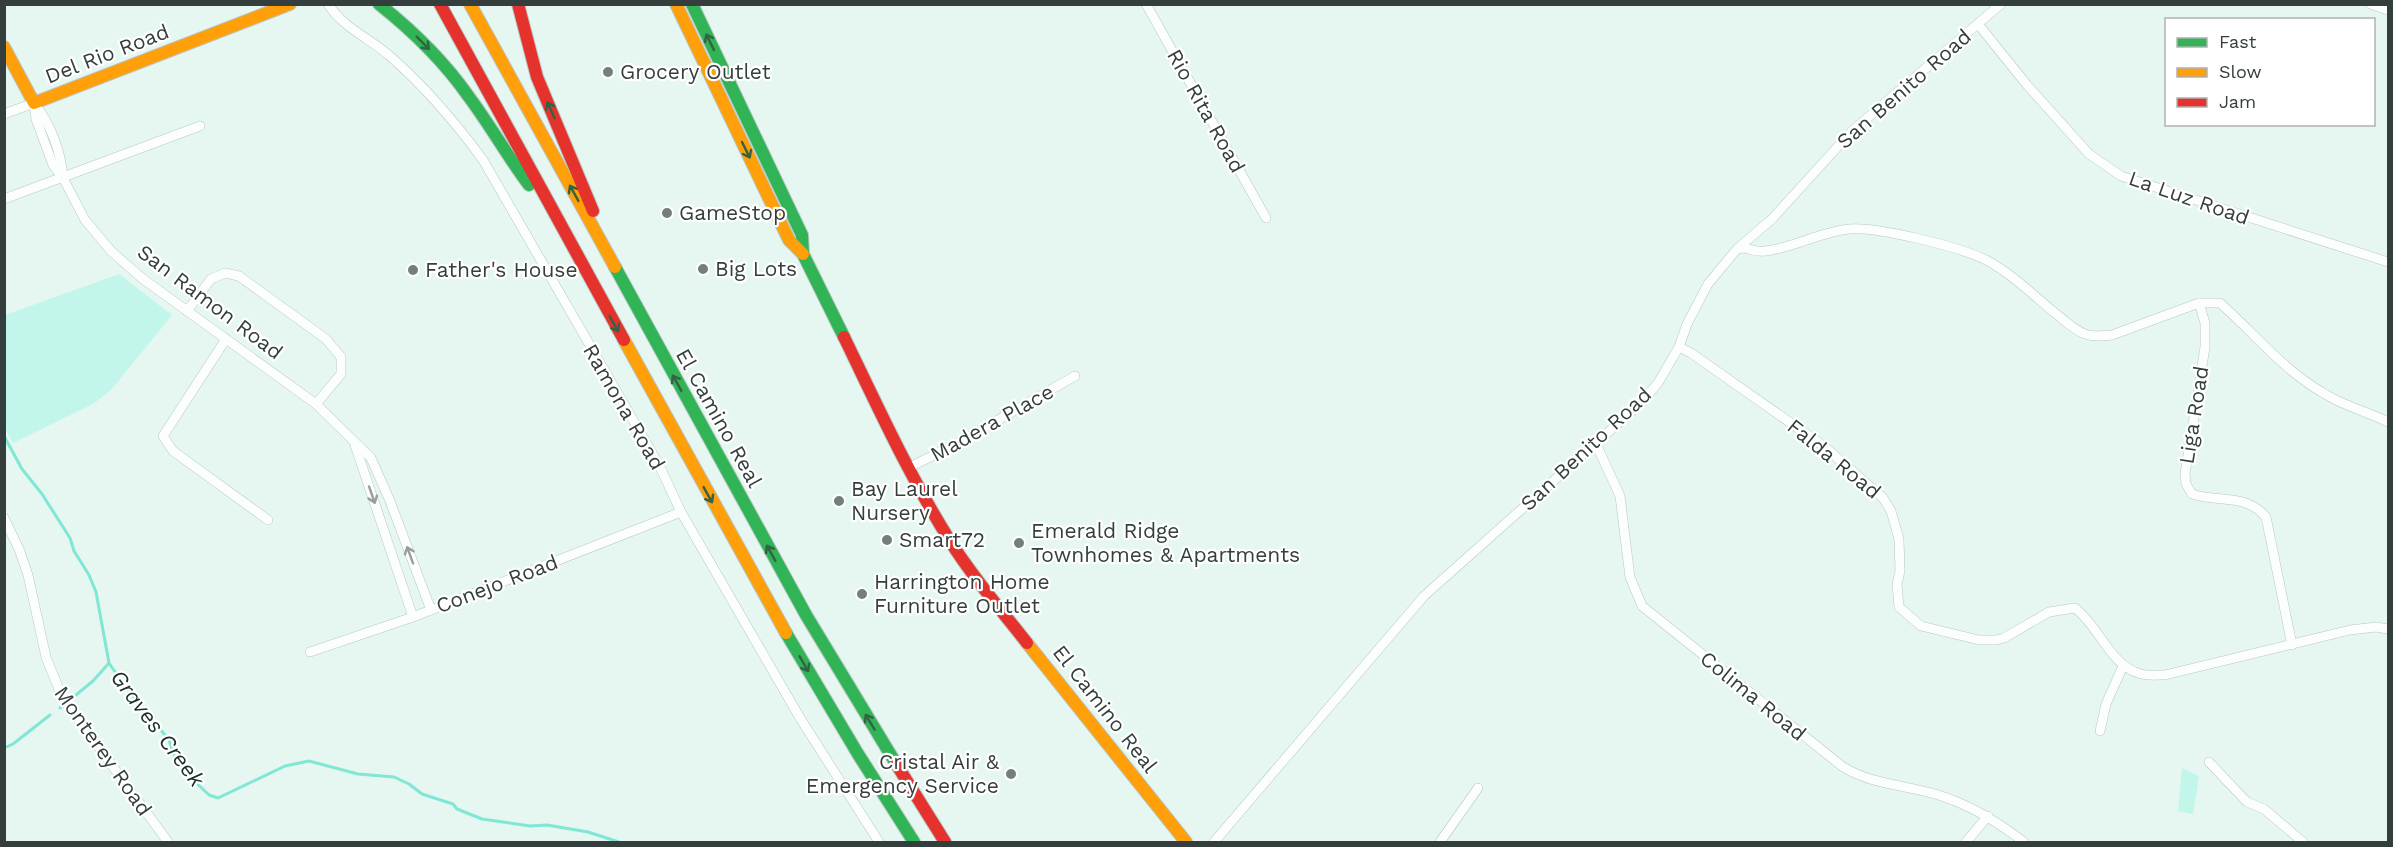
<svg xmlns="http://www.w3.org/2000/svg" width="2393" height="847" font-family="'Work Sans',sans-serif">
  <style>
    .green { fill: #c2f6ea }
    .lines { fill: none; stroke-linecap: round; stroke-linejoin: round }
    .stream { stroke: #7fe7d3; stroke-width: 3 }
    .street-casing { stroke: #b9c6c3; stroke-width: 10 }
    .fast-casing { stroke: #b9c6c3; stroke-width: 14 }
    .slow-casing { stroke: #b9c6c3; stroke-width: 14 }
    .jam-casing { stroke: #b9c6c3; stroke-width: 14 }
    .street { stroke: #fbfefd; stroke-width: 9 }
    .fast { stroke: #30b455; stroke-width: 12 }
    .slow { stroke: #ff9f0a; stroke-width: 12 }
    .jam { stroke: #e5322d; stroke-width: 12 }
    .oneway { stroke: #336244 }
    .oneway2 { stroke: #989e9d }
    .poi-dot { fill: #727f7c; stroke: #fff; stroke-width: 2 }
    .labels { text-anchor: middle; stroke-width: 4.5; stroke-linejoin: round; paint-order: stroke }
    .street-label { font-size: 21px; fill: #343f3d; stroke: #fff }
    .poi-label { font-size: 21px; fill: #343f3d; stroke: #fff; text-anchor: start }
    .water-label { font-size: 22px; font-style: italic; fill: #182f2a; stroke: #fff }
  </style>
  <rect width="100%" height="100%" fill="#e6f7f2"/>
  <!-- green -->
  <g class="green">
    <polygon points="119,274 172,315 111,390 93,404 13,443 5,428 5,315"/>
    <polygon points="2182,768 2199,776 2193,814 2178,811"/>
  </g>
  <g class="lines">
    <!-- stream -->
    <g class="stream">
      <polyline points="4,436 22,469 42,494 70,538 74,551 89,575 96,592 109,663 124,685 169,740 175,758 187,774 209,795 218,798 285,766 309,761 358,774 394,777 409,784 422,794 453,804 457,809 482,819 530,826 547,825 588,832 619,842"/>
      <polyline points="60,708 93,681 109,663"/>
      <polyline points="4,748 13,744 50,715"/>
    </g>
    <defs>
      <g id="street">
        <path d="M 328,4 C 343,28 371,39 391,57 C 426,88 456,123 483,160 L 659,465 L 681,512 L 800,718 L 879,842"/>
        <polyline points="1146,4 1266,218"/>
        <polyline points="2370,4 2388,10"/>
        <polyline points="1978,24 2027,85 2080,144 2089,154 2121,176 2388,262"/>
        <polyline points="34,103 36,119 53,165 63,178 85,220 111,251 143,279 316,404 371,458 390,501 431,610"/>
        <path d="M 35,105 C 51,124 61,153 63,177"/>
        <polyline points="4,114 34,103"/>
        <polyline points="4,199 200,126"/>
        <path d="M 1738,249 C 1748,246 1755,253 1765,251 C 1793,248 1820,232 1849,229 C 1876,226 1960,247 1986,260 C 2011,273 2033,295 2055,313 C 2064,320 2074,330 2085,334 C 2094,337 2103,336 2112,335 L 2199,303 L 2220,303 C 2255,334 2284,371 2325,394 C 2344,406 2368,412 2388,422"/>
        <path d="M 2199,303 L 2205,323 L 2205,347 L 2185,474 L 2186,484 L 2192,494 C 2220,503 2245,493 2266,517 L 2292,645"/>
        <polyline points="187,311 211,279 225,273 239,276 326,339 341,357 341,374 316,404"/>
        <polyline points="226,339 163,436 173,451 268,520"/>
        <path d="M 1679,347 L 1691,353 L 1825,447 L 1883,498 L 1891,511 L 1899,539 L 1900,571 L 1897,584 L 1899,607 L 1921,626 L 1979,640 L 1996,640 L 2004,638 L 2049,612 L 2075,608 C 2100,627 2110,666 2141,674 C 2149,676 2158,675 2165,675 L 2350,630 L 2376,627 L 2388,629"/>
        <path d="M 1596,444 L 1620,496 L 1630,577 L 1642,606 L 1843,767 C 1871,784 1904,785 1935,794 C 1969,804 1996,821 2024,842"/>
        <polyline points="355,445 413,617"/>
        <polyline points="908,468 956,444 1075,376"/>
        <polyline points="4,518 19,549 28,575 46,657 62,697 168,842"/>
        <polyline points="310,652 413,617 681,512"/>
        <polyline points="2100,731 2106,704 2123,666"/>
        <polyline points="2209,762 2247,802 2264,809 2303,842"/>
        <polyline points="1214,842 1424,596 1641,403 1658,383 1679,347 1687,324 1708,284 1737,249 1772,219 1852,131 2001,4"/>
        <polyline points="1440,842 1478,788"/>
        <polyline points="1966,842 1988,816"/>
      </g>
      <g id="fast">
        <path d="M 379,4 C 413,31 444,61 469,97 C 490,125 508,157 529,185"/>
        <polyline points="692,4 802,235 803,254 844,337"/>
        <polyline points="615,267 806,615 895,762"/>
        <polyline points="786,633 858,754 914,842"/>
      </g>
      <g id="slow">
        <polyline points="470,4 615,267"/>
        <polyline points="676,4 789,240 803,254"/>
        <polyline points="4,47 34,103 290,4"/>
        <polyline points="624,340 786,633"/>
        <polyline points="1027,643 1186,842"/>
      </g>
      <g id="jam">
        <polyline points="440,4 624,340"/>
        <polyline points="518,4 537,77 593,211"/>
        <path d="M 844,337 C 878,407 910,478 952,544 C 974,579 1002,611 1027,643"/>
        <polyline points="895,762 945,842"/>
      </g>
    </defs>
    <!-- street casing -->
    <use href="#street" class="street-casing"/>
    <!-- fast casing -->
    <use href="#fast" class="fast-casing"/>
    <!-- slow casing -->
    <use href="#slow" class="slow-casing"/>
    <!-- jam casing -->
    <use href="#jam" class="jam-casing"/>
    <!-- street -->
    <use href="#street" class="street"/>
    <!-- fast -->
    <use href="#fast" class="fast"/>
    <!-- slow -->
    <use href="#slow" class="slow"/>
    <!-- jam -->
    <use href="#jam" class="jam"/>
  </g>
  <!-- one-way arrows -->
  <defs><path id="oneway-shaft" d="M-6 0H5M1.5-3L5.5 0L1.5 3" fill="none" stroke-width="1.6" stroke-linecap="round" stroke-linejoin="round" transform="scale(1.5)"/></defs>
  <g class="oneway">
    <use href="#oneway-shaft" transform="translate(710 42) rotate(-116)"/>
    <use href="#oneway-shaft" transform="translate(423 43) rotate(45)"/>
    <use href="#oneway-shaft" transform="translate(551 110) rotate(-114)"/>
    <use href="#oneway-shaft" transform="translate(746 150) rotate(64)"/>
    <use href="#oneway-shaft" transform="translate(574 193) rotate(-119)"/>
    <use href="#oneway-shaft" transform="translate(614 324) rotate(61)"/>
    <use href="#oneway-shaft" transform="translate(677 383) rotate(-119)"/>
    <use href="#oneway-shaft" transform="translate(708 495) rotate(61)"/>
    <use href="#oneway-shaft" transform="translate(771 553) rotate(-119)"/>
    <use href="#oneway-shaft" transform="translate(804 664) rotate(60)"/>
    <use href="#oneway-shaft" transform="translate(870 722) rotate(-121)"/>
  </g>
  <g class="oneway2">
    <use href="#oneway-shaft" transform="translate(372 495) rotate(71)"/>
    <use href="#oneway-shaft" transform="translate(410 555) rotate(-110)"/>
  </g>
  <!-- markers -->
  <g class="poi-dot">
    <circle cx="608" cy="72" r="6"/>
    <circle cx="667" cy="213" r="6"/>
    <circle cx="703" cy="269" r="6"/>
    <circle cx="413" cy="270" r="6"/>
    <circle cx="839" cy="501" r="6"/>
    <circle cx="887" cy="540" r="6"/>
    <circle cx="1019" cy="543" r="6"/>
    <circle cx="862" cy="594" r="6"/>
    <circle cx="1011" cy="774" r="6"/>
  </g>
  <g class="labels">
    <!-- street labels -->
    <g class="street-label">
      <text transform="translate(107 54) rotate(-21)" y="7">Del Rio Road</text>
      <text transform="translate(1904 89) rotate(-41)" y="7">San Benito Road</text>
      <text transform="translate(1206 111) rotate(61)" y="7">Rio Rita Road</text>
      <text transform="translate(2189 198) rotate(19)" y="7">La Luz Road</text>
      <text transform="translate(210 302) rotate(37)" y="7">San Ramon Road</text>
      <text transform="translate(624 407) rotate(60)" y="7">Ramona Road</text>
      <text transform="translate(2194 415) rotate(-81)" y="7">Liga Road</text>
      <text transform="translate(719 418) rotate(61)" y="7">El Camino Real</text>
      <text transform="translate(992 423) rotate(-29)" y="7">Madera Place</text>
      <text transform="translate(1586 449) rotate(-43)" y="7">San Benito Road</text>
      <text transform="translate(1834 459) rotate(39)" y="7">Falda Road</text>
      <text transform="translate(497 584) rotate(-21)" y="7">Conejo Road</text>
      <text transform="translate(1753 696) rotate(39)" y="7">Colima Road</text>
      <text transform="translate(1105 709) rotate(52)" y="7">El Camino Real</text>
      <text transform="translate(103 751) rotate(55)" y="7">Monterey Road</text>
    </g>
    <!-- poi labels -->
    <g class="poi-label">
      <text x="620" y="79">Grocery Outlet</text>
      <text x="679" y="220">GameStop</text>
      <text x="715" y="276">Big Lots</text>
      <text x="425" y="277">Father's House</text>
      <text x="851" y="496">Bay Laurel<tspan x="851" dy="24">Nursery</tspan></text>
      <text x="1031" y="538">Emerald Ridge<tspan x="1031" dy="24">Townhomes &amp; Apartments</tspan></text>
      <text x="899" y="547">Smart72</text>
      <text x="874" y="589">Harrington Home<tspan x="874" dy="24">Furniture Outlet</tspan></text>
      <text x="999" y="769" text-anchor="end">Cristal Air &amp;<tspan x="999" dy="24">Emergency Service</tspan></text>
    </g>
    <!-- water labels -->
    <g class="water-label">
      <text transform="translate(158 728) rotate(53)" y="8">Graves Creek</text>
    </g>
  </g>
  <!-- border -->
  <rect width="2393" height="847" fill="none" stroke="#343f3d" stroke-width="12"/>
  <!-- legend -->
  <rect x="2165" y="18" width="210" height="108" fill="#ffffff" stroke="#aeb2b1" stroke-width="1.5"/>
  <rect x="2177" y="38" width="30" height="9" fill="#30b455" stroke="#aeb2b1" stroke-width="1.5"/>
  <text x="2219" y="48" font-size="18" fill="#343f3d">Fast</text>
  <rect x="2177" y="68" width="30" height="9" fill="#ff9f0a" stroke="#aeb2b1" stroke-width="1.5"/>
  <text x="2219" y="78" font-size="18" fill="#343f3d">Slow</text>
  <rect x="2177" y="98" width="30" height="9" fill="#e5322d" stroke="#aeb2b1" stroke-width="1.5"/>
  <text x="2219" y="108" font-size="18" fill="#343f3d">Jam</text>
</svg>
